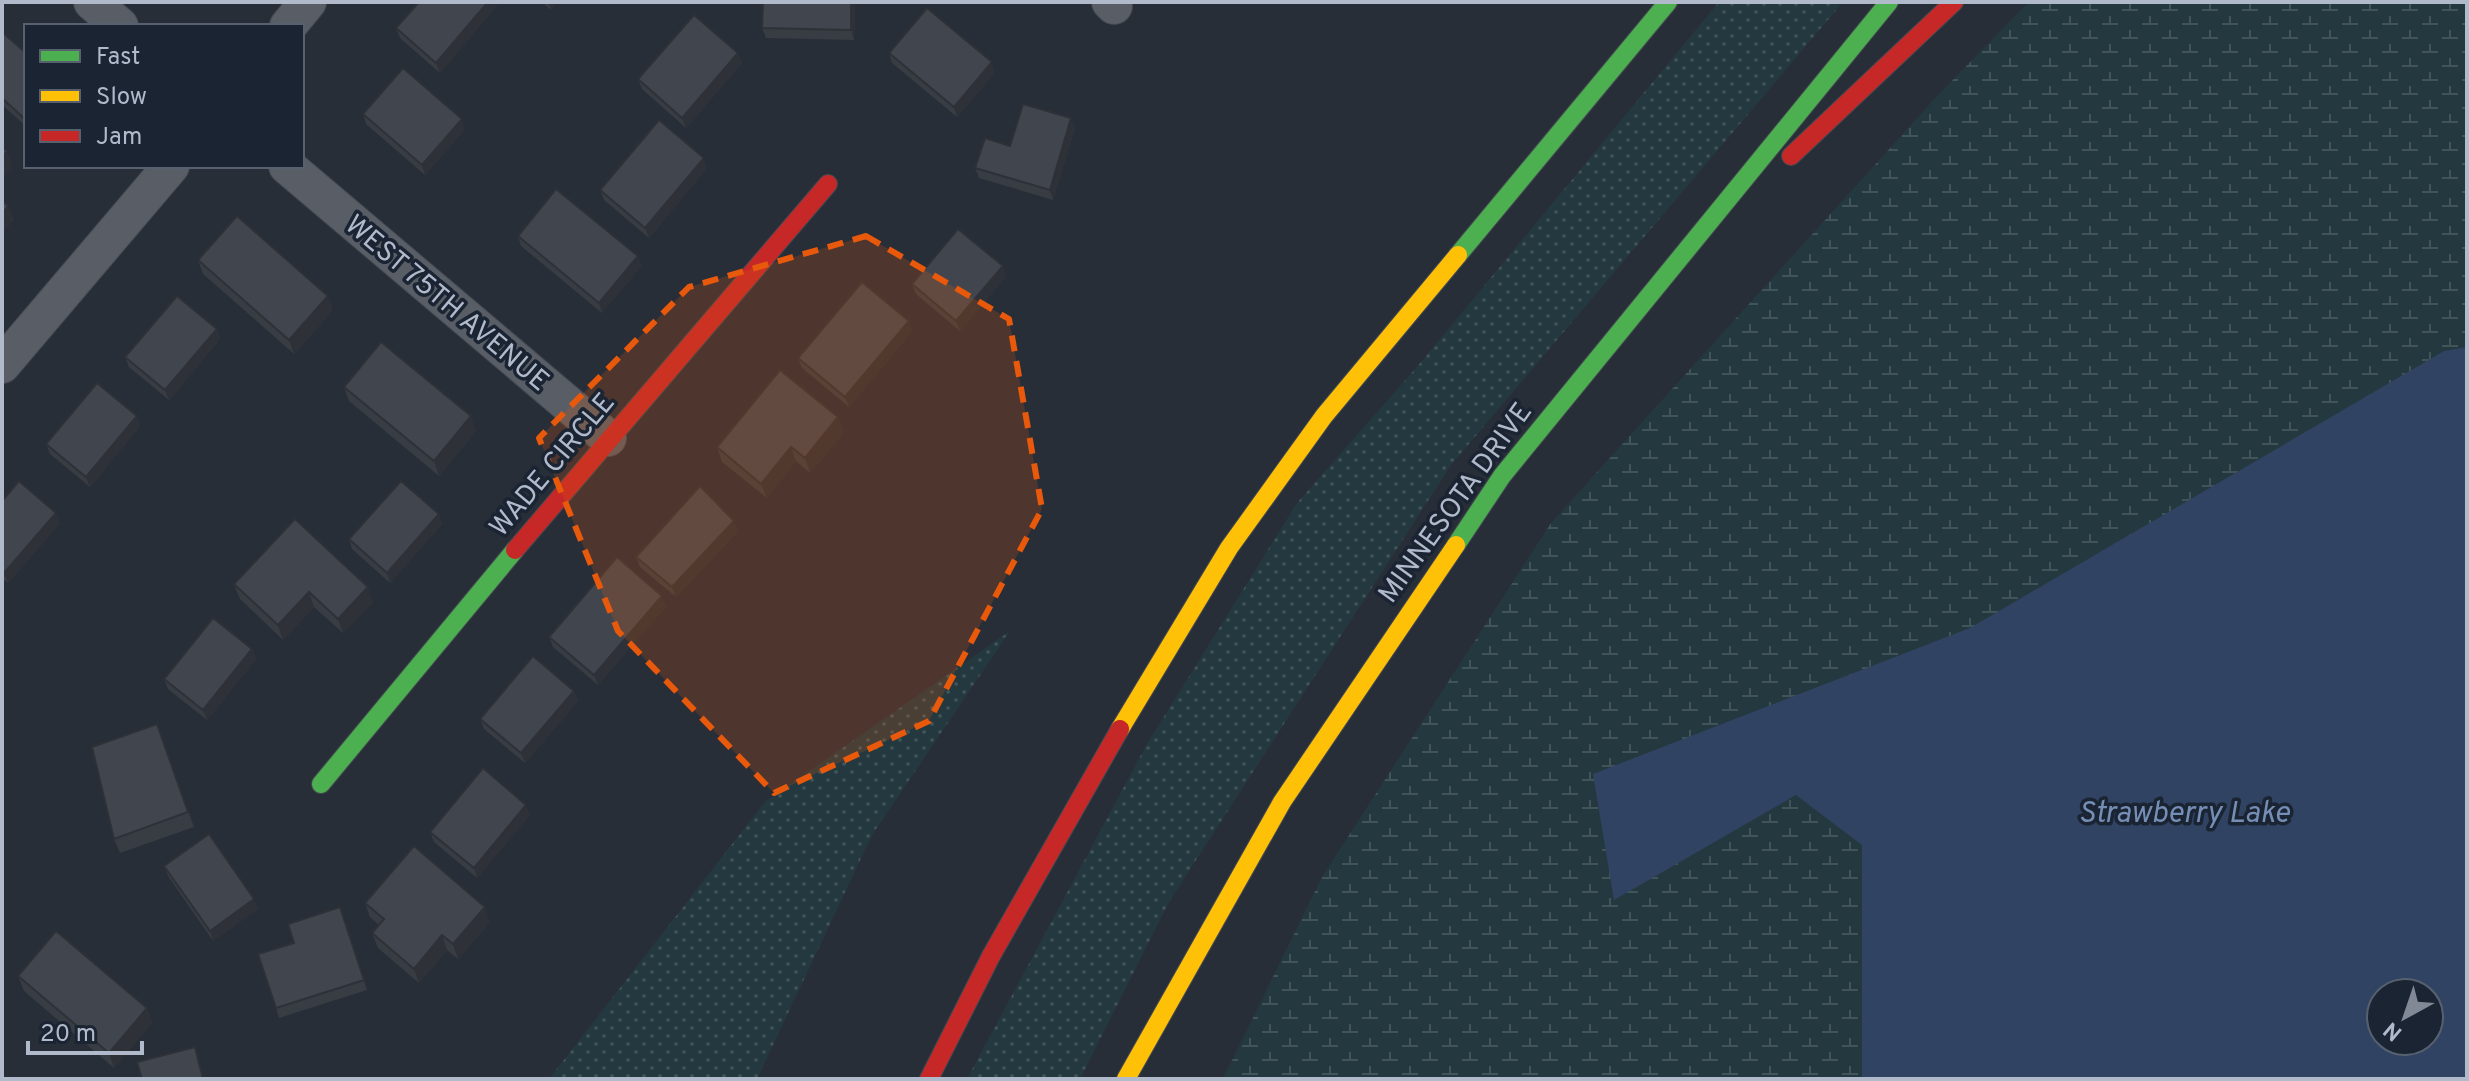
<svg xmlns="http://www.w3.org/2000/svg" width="2469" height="1081" font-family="Overpass,sans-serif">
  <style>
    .grass { fill: url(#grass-dots) }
    .wetland { fill: url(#wetland-marsh); fill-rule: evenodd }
    .water { fill: #304362; fill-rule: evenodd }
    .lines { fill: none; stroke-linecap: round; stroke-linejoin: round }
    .street-casing { stroke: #444951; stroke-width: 38 }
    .fast-casing { stroke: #444951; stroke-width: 20 }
    .slow-casing { stroke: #444951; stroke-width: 20 }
    .jam-casing { stroke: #444951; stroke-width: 20 }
    .street { stroke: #585d66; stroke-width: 36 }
    .fast { stroke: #4caf50; stroke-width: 18 }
    .slow { stroke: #ffc107; stroke-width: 18 }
    .jam { stroke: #c62828; stroke-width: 18 }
    .wall { fill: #383c43 }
    .shaded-wall { fill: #2e3137 }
    .building { fill: #41464e; stroke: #2e3137; stroke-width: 2 }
    .marked { fill: #e8590c; fill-opacity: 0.2; stroke: #e8590c; stroke-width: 6; stroke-dasharray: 16 10; stroke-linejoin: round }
    .labels { text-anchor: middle; stroke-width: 7; stroke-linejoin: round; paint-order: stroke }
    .street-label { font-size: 28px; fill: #b1baca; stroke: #1a2433 }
    .water-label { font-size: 30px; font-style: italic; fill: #758eb5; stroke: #1a2433 }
  </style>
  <defs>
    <pattern id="grass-dots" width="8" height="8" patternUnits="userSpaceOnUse" patternTransform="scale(2)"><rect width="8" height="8" fill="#24393f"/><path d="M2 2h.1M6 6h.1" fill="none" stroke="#415459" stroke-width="1.8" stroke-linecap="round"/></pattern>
    <pattern id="wetland-marsh" width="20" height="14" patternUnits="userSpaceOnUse" patternTransform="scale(2)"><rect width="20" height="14" fill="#24393f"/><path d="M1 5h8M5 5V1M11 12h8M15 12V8" fill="none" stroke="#415459"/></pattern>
  </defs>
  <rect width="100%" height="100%" fill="#282e38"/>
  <!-- grass -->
  <g class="grass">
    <polygon points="1719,2 1843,2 1451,465 1169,902 1080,1079 967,1079 1147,744 1297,503 1417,367"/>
    <polygon points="1010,631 872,835 757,1079 549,1079 765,802"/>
  </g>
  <!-- wetland -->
  <path class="wetland" d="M 2029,2 L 2467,2 L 2467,1079 L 1223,1079 L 1322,877 L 1551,523 L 1939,94 ZM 2381,993 L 2429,993 L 2429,1041 L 2381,1041 Z"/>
  <!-- water -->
  <path class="water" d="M 2467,347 L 2467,1079 L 1862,1079 L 1862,845 L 1796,795 L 1614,900 L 1593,774 L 1970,628 L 2444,351 ZM 2381,993 L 2429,993 L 2429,1041 L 2381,1041 Z"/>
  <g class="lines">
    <defs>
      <g id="street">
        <polyline points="92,2 120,26"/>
        <polyline points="1110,2 1114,6"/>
        <polyline points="288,26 308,2"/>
        <polyline points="287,166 608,438"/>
        <polyline points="2,365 171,166"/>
      </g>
      <g id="fast">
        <polyline points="1458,255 1668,2"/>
        <polyline points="1456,545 1502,476 1889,2"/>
        <polyline points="321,784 515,550"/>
      </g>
      <g id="slow">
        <polyline points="1120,729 1229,548 1324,416 1458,255"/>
        <polyline points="1126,1079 1282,802 1456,545"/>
      </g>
      <g id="jam">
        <polyline points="1791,156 1954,2"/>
        <polyline points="515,550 828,184"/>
        <polyline points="929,1079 991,956 1120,729"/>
      </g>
    </defs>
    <!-- street casing -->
    <use href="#street" class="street-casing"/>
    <!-- fast casing -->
    <use href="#fast" class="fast-casing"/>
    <!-- slow casing -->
    <use href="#slow" class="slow-casing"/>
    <!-- jam casing -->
    <use href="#jam" class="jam-casing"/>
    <!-- street -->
    <use href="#street" class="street"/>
    <!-- fast -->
    <use href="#fast" class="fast"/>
    <!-- slow -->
    <use href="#slow" class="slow"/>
    <!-- jam -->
    <use href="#jam" class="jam"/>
  </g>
  <!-- wall -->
  <g class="wall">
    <polygon points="419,2 497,2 498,4 440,73 400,38 396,28"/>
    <polygon points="542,2 557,2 551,10"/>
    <polygon points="763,2 855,2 854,40 766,38 762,28"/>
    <polygon points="2,34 26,53 26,126 2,105"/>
    <polygon points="738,53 742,63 686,128 642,89 638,79"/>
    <polygon points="889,53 995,72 957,117 892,63"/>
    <polygon points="363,114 465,129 425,175 366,124"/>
    <polygon points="1071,118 1075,128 1053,200 979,178 975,168 1010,146"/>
    <polygon points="707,168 649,238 604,200 600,190"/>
    <polygon points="518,236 638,256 641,266 602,313 521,246"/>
    <polygon points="198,260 328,296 333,310 294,354 203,274"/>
    <polygon points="1006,276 960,331 916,294 912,284"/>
    <polygon points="909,321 912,331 849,407 802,368 798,358"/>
    <polygon points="217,329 220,339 169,400 129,367 125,357"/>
    <polygon points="344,387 476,431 439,476 349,401"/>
    <polygon points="137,416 140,426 90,487 50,454 46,444"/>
    <polygon points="838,417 844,432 810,473 796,461 767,498 722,462 717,447"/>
    <polygon points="2,501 56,513 60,523 8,583 2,578"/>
    <polygon points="439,514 442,524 390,583 352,549 349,539"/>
    <polygon points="295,519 373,602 343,633 314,607 283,640 240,599 234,584"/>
    <polygon points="738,531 676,597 640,567 636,557"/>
    <polygon points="666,606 598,685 553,647 549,637"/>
    <polygon points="252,649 256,659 207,720 168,689 164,679"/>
    <polygon points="574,691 578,701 525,763 484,729 480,719"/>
    <polygon points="157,724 194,827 120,853 114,839"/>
    <polygon points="530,815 477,878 434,842 430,832"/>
    <polygon points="164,866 254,899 258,909 213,941 168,876"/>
    <polygon points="365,903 490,922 458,959 447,950 419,983 378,948 372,933 379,925 370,917"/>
    <polygon points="340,907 367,990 279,1018 258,954 294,943"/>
    <polygon points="18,976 147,1008 152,1023 114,1068 24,991"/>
  </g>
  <!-- shaded-wall -->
  <g class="shaded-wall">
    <polygon points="488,2 497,2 498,4 440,73 436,63"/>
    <polygon points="548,2 557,2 551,10"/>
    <polygon points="851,2 855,2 854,40 851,30"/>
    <polygon points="738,53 742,63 686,128 682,118"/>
    <polygon points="992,62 995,72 957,117 954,107"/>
    <polygon points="1071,118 1075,128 1053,200 1050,190"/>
    <polygon points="462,119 465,129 425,175 422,165"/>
    <polygon points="7,151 12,166 2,179 2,158"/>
    <polygon points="704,158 707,168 649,238 645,228"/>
    <polygon points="8,206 14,220 2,234 2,214"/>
    <polygon points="638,256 641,266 602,313 599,303"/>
    <polygon points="1003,266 1006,276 960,331 956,321"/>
    <polygon points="328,296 333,310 294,354 289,340"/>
    <polygon points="909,321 912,331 849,407 845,397"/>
    <polygon points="217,329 220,339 169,400 165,390"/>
    <polygon points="137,416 140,426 90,487 86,477"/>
    <polygon points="471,416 476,431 439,476 434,461"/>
    <polygon points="838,417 844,432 810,473 805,458"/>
    <polygon points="791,447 796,461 767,498 761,484"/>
    <polygon points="56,513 60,523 8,583 4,573"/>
    <polygon points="439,514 442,524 390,583 387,573"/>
    <polygon points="734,521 738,531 676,597 672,587"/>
    <polygon points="368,587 373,602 343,633 338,619"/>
    <polygon points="309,592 314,607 283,640 278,625"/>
    <polygon points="662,596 666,606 598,685 594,675"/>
    <polygon points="252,649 256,659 207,720 203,710"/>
    <polygon points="574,691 578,701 525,763 521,753"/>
    <polygon points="526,805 530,815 477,878 474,868"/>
    <polygon points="254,899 258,909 213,941 210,931"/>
    <polygon points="485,907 490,922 458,959 453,944"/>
    <polygon points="442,935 447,950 419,983 414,969"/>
    <polygon points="147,1008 152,1023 114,1068 109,1053"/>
  </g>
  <!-- building -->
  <g class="building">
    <polygon points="419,2 488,2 436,63 396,28"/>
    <polygon points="763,2 851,2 851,30 762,28"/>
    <polygon points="927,8 992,62 954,107 889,53"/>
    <polygon points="694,15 738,53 682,118 638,79"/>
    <polygon points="3,33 26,53 26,120 2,98"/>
    <polygon points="403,68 462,119 422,165 363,114"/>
    <polygon points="1023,104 1071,118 1050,190 975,168 985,138 1010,146"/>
    <polygon points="659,120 704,158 645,228 600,190"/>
    <polygon points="2,147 7,151 2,158"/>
    <polygon points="556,189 638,256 599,303 518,236"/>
    <polygon points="2,200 8,206 2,214"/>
    <polygon points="237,216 328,296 289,340 198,260"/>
    <polygon points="958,229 1003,266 956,321 912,284"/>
    <polygon points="862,282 909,321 845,397 798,358"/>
    <polygon points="177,296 217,329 165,390 125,357"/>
    <polygon points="381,342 471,416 434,461 344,387"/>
    <polygon points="780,370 838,417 805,458 791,447 761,484 717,447"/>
    <polygon points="97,383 137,416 86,477 46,444"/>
    <polygon points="19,481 56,513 4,573 2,571 2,501"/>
    <polygon points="401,481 439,514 387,573 349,539"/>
    <polygon points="700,486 734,521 672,587 636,557"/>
    <polygon points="295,519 368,587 338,619 309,592 278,625 234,584"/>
    <polygon points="617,557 662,596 594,675 549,637"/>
    <polygon points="213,618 252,649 203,710 164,679"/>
    <polygon points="533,656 574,691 521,753 480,719"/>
    <polygon points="157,724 188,812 114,839 92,747"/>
    <polygon points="483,768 526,805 474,868 430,832"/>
    <polygon points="209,834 254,899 210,931 164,866"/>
    <polygon points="414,846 485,907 453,944 442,935 414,969 372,933 384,919 365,903"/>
    <polygon points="340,907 364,980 276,1008 258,954 294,943 288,924"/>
    <polygon points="56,931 147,1008 109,1053 18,976"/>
    <polygon points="195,1047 203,1079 142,1079 137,1062"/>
  </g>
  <!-- marked area -->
  <path class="marked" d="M 866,236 L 1009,319 L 1042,509 L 929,721 L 774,793 L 618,631 L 539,438 L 689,287 Z"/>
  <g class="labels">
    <!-- street labels -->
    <g class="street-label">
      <text transform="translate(448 302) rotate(40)" y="10">WEST 75TH AVENUE</text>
      <text transform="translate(551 464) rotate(-50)" y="10">WADE CIRCLE</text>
      <text transform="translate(1454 502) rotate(-54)" y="10">MINNESOTA DRIVE</text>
    </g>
    <!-- water labels -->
    <g class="water-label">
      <text x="2184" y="822">Strawberry Lake</text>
    </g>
  </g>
  <!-- border -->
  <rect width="2469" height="1081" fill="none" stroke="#b1baca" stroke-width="8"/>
  <!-- legend -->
  <rect x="24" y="24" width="280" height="144" fill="#1a2433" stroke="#56606f" stroke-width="2"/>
  <rect x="40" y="50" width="40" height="12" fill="#4caf50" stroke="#56606f" stroke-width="2"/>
  <text x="96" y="64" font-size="24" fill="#b1baca">Fast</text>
  <rect x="40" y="90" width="40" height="12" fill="#ffc107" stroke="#56606f" stroke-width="2"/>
  <text x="96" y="104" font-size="24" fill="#b1baca">Slow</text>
  <rect x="40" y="130" width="40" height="12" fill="#c62828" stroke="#56606f" stroke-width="2"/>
  <text x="96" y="144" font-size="24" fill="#b1baca">Jam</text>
  <!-- north arrow -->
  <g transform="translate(2405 1017) rotate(220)"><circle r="38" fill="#1a2433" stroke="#56606f" stroke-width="2"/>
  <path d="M0-6L14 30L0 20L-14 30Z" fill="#818997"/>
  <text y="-12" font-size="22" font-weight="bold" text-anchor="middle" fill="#b1baca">N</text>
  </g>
  <!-- scale -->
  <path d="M28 1041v12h114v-12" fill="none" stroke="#b1baca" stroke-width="4"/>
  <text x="40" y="1041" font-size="24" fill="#b1baca" stroke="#1a2433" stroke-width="6" paint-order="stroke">20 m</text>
</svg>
